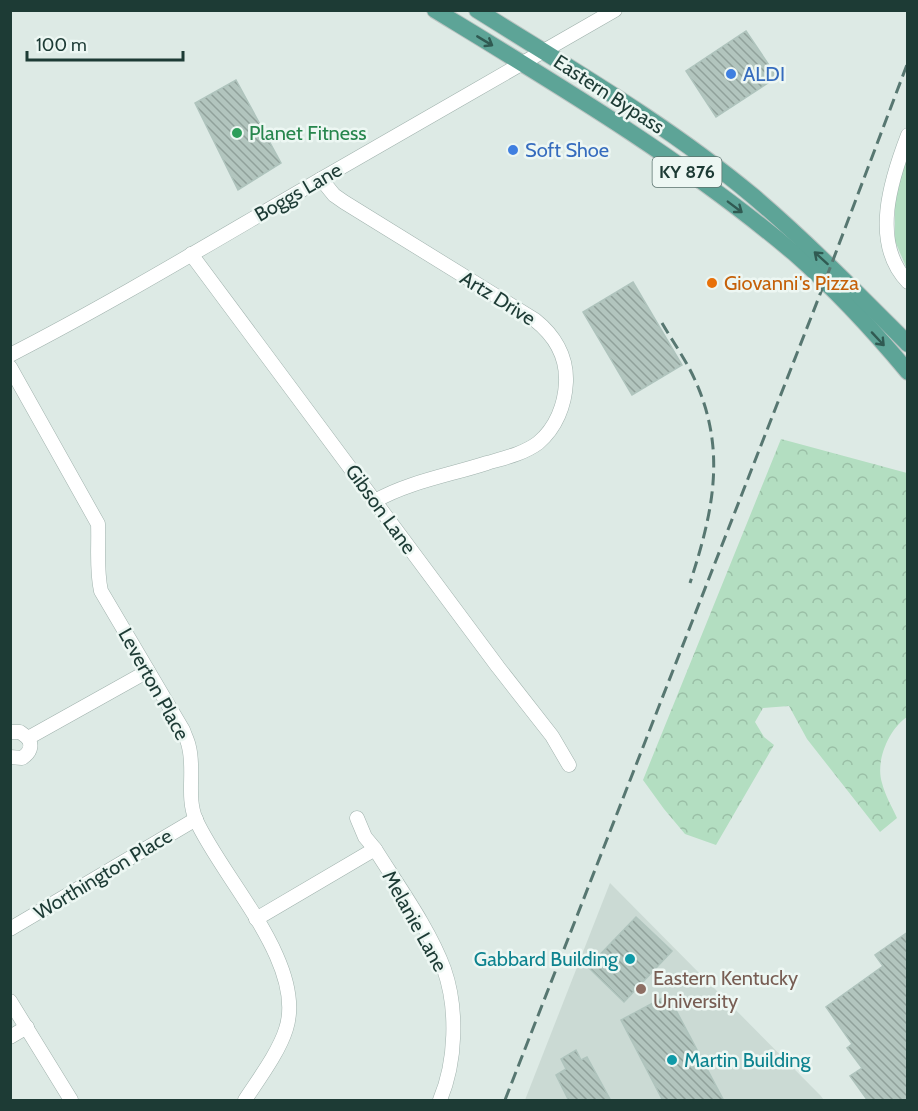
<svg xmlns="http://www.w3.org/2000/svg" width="918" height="1111" font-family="Cabin,sans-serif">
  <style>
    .built { fill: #cbdad4 }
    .green { fill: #b3dec1 }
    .forest { fill: url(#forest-crowns) }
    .building { fill: url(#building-back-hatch); stroke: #afc4bd; stroke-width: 1.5 }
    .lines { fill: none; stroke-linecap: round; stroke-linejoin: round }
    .minor-casing { stroke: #a0b2ad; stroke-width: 15 }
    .major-casing { stroke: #bbc4c2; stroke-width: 18 }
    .minor { stroke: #fff; stroke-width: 14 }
    .major { stroke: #5da497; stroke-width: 16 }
    .rail { stroke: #577771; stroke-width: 3; stroke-dasharray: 12 6; stroke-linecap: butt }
    .oneway { stroke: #305a52 }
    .shop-dot { fill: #3f7fe0; stroke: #edf7f3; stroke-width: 2 }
    .leisure-dot { fill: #2e9e5b; stroke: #edf7f3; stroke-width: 2 }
    .food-dot { fill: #e8710a; stroke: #edf7f3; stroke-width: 2 }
    .culture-dot { fill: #0f9aa8; stroke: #edf7f3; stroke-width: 2 }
    .education-dot { fill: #8d6e63; stroke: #edf7f3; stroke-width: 2 }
    .labels { text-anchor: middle; stroke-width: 5; stroke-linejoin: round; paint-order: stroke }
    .shield { fill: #edf7f3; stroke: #5b736e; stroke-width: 1.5 }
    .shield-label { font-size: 18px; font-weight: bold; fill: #1d3b35 }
    .shop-label { font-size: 20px; fill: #366cbe; stroke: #edf7f3; text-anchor: start }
    .street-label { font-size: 20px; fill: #1d3b35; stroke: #edf7f3 }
    .leisure-label { font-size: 20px; fill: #27864d; stroke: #edf7f3; text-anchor: start }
    .food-label { font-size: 20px; fill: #c56008; stroke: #edf7f3; text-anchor: start }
    .culture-label { font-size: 20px; fill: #0d838f; stroke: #edf7f3; text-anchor: end }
    .education-label { font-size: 20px; fill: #785e54; stroke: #edf7f3; text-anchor: start }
  </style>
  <defs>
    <pattern id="forest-crowns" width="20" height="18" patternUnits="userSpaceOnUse" patternTransform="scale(1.5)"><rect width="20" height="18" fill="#b3dec1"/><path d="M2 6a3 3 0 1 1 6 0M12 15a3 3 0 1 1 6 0" fill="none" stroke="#9abfa6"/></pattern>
    <pattern id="building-back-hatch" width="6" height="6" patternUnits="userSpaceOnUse" patternTransform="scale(1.5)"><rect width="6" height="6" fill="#b2c5be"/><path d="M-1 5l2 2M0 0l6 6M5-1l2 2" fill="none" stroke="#90a19b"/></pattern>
  </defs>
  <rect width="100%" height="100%" fill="#ddeae5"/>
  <!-- built -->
  <polygon class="built" points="610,883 820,1095 824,1100 525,1100"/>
  <!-- green -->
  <polygon class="green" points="907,155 907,269 895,241 895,200"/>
  <!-- forest -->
  <path class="forest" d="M 781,439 L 907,473 L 907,717 C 889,729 875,761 882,783 C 885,795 892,807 897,818 L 880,832 L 807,739 L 789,706 L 763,708 L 755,722 L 764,737 L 774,745 L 716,845 L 685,834 L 664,809 L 643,780 Z"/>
  <!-- building -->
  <g class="building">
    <polygon points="746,31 777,77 716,117 686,71"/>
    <polygon points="236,80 281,163 238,190 195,103"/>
    <polygon points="633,282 682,365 632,395 583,312"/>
    <polygon points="636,917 672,951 624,1002 588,967"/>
    <polygon points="908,932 908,1101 868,1101 850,1076 862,1068 847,1048 852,1044 826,1007 883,966 875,955"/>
    <polygon points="668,995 724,1101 663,1101 621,1020"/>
    <polygon points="576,1050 581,1060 587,1057 611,1101 569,1101 556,1075 566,1069 561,1059"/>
  </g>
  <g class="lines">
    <defs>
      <g id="minor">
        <path d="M 908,135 C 891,179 870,243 908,282"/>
        <path d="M 321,179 L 334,195 L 344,202 L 535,320 C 554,335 567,356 566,382 C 565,405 556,428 538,443 C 523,454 504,458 487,463 C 450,475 408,482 375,501"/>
        <polyline points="191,254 498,667 552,736 569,765"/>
        <path d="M 10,355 C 121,298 227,233 335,171 C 428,117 522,64 615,10"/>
        <path d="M 10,367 L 98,524 C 99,546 96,569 101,591 L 183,730 C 185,736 188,741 189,747 C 195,771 186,797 196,820 C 222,878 307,964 286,1029 C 279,1052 258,1080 245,1100"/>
        <polyline points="10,732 20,732 28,738"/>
        <polyline points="28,738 148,671"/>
        <path d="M 10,757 L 22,758 C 30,753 33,746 28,738"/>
        <path d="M 357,818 L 365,837 L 375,849 C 398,886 429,928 444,969 C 458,1009 456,1062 440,1100"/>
        <polyline points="256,919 375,849"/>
        <polyline points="10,929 196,819"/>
        <polyline points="10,1001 71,1100"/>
        <polyline points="10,1037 27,1027"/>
      </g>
      <g id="major">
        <path d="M 435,10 C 558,85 684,160 794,253 C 835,289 873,330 908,372"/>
        <path d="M 477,10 C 571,69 668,125 753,196 C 807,242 857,293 908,344"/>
      </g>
    </defs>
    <!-- minor casing -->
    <use href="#minor" class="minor-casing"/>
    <!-- major casing -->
    <use href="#major" class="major-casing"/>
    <!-- minor -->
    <use href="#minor" class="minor"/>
    <!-- major -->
    <use href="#major" class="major"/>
    <!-- rail -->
    <g class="rail">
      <path d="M 662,323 C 673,342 686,360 695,380 C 727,451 713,512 690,583"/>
      <polyline points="505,1100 819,297 908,62"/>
    </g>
  </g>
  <!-- one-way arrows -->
  <defs><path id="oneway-shaft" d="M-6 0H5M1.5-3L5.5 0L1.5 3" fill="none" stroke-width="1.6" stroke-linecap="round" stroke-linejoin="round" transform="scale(1.5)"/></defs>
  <g class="oneway">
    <use href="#oneway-shaft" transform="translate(485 41) rotate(31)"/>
    <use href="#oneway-shaft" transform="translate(735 207) rotate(37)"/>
    <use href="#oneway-shaft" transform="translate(821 258) rotate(-138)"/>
    <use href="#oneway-shaft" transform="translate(878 339) rotate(47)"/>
  </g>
  <!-- markers -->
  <g class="shop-dot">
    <circle cx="731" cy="74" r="6"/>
    <circle cx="513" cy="150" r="6"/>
  </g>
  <circle class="leisure-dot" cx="237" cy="133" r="6"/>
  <circle class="food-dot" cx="712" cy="283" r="6"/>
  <g class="culture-dot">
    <circle cx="630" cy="959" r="6"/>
    <circle cx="672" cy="1060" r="6"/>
  </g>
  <circle class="education-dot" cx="641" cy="989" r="6"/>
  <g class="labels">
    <!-- shield labels -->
    <rect class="shield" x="652.5" y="157" width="69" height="30" rx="4.5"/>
    <g class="shield-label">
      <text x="687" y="178">KY 876</text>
    </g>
    <!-- shop labels -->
    <g class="shop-label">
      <text x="743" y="81">ALDI</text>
      <text x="525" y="157">Soft Shoe</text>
    </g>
    <!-- street labels -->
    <g class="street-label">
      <text transform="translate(609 94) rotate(33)" y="7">Eastern Bypass</text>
      <text transform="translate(298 192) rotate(-30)" y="7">Boggs Lane</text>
      <text transform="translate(498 298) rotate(32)" y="7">Artz Drive</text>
      <text transform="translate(381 509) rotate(54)" y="7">Gibson Lane</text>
      <text transform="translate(154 684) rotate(61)" y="7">Leverton Place</text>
      <text transform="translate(103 874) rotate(-31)" y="7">Worthington Place</text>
      <text transform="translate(415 921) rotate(61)" y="7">Melanie Lane</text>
    </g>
    <!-- leisure labels -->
    <g class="leisure-label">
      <text x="249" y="140">Planet Fitness</text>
    </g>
    <!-- food labels -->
    <g class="food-label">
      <text x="724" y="290">Giovanni's Pizza</text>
    </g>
    <!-- culture labels -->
    <g class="culture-label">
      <text x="618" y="966">Gabbard Building</text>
      <text x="684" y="1067" text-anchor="start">Martin Building</text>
    </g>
    <!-- education labels -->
    <g class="education-label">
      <text x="653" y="985">Eastern Kentucky<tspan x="653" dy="23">University</tspan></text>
    </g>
  </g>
  <!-- border -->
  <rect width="918" height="1111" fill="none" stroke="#1d3b35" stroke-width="24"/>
  <!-- scale -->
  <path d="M27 51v9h156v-9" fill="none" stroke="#1d3b35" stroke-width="3"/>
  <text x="36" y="51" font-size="18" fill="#1d3b35" stroke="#edf7f3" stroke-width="4.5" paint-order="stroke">100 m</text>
</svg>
